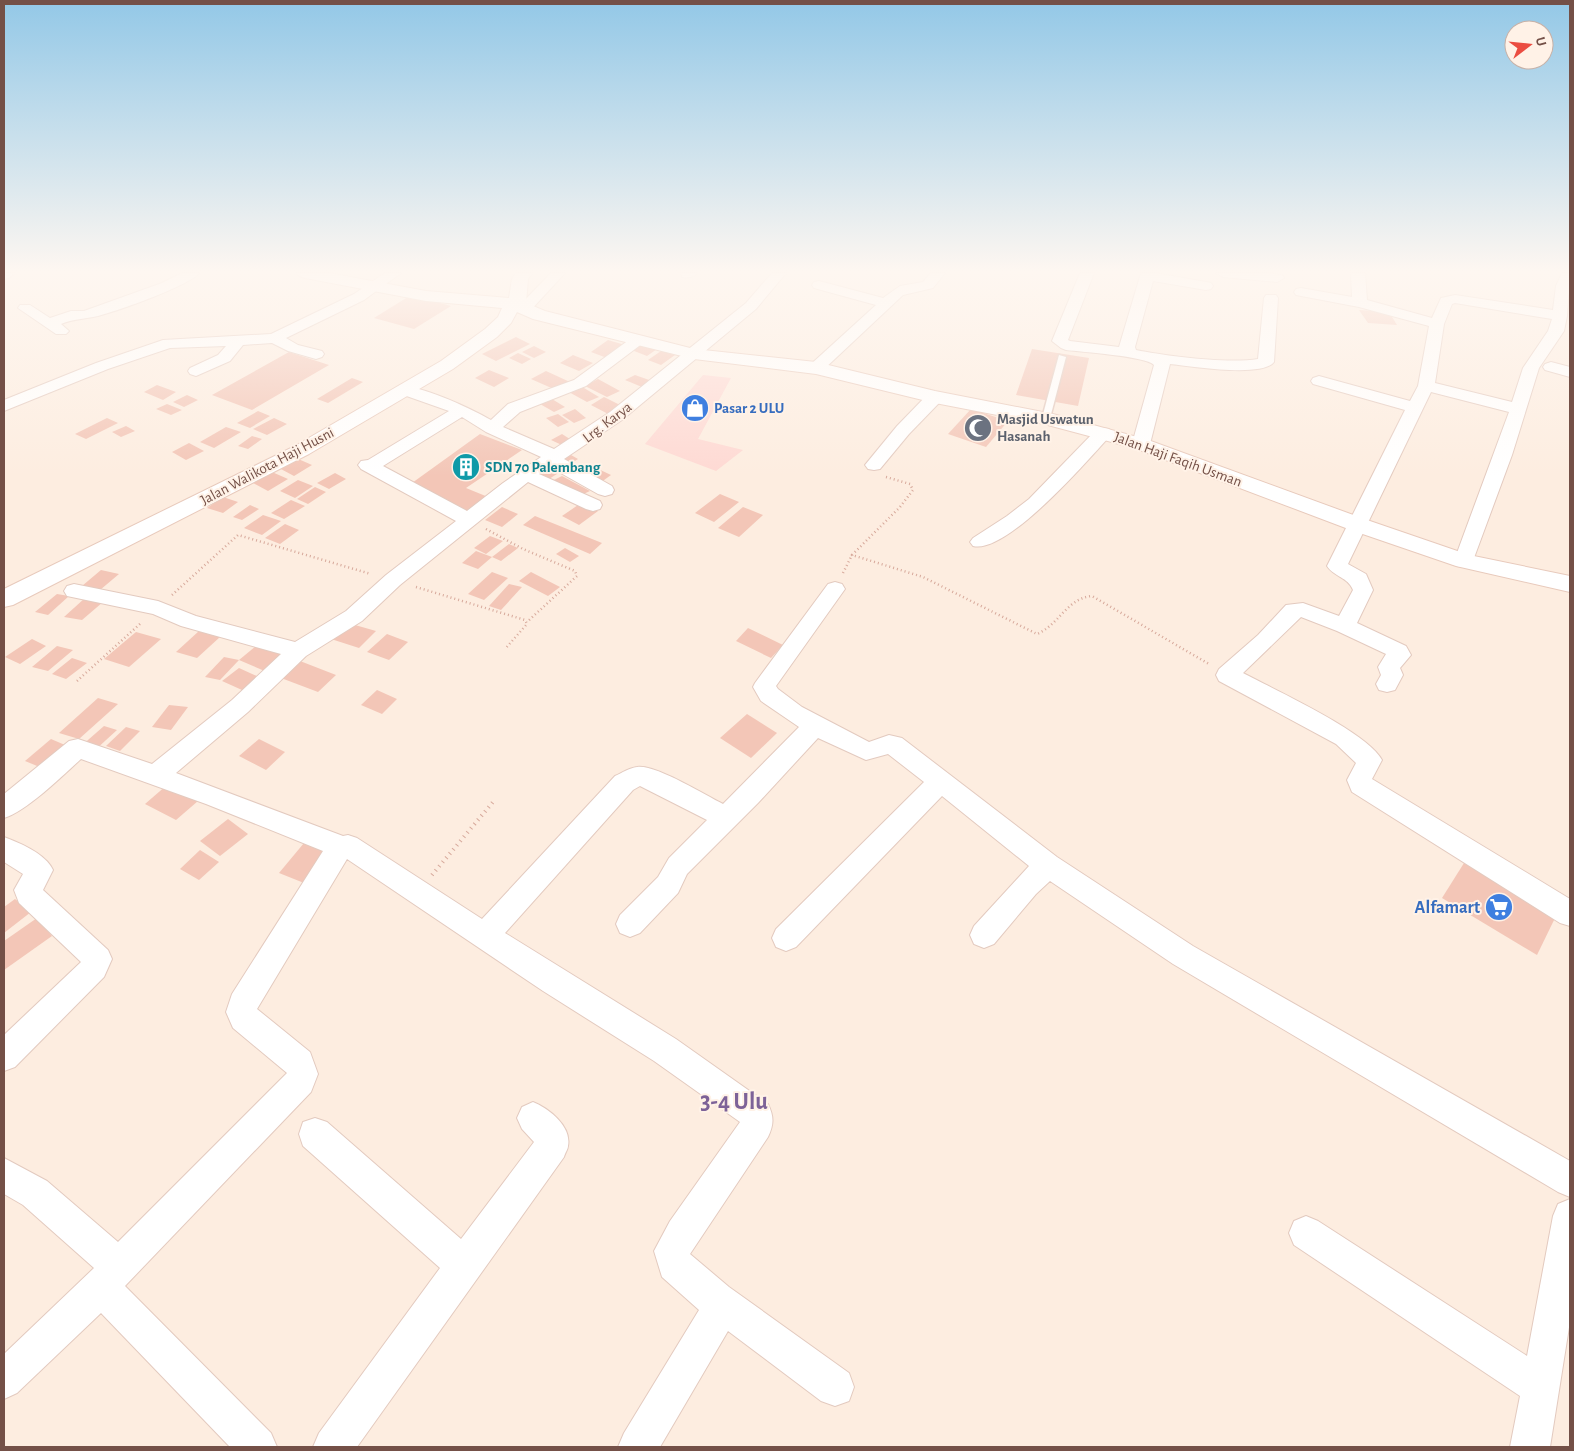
<svg xmlns="http://www.w3.org/2000/svg" width="1574" height="1451" font-family="'Alegreya Sans',sans-serif">
  <style>
    .commercial { fill: #fed9d3 }
    .building { fill: #f3c6b7 }
    .lines { fill: none; stroke-linecap: round; stroke-linejoin: round }
    .lane-casing { stroke: #e3cabf; stroke-width: 3 }
    .street-casing { stroke: #e3cabf; stroke-width: 2 }
    .secondary-casing { stroke: #e8cabc; stroke-width: 2 }
    .path-far1 { stroke: #d7a99b; stroke-width: 2.5; stroke-dasharray: 1 3; stroke-linecap: butt }
    .path { stroke: #d7a99b; stroke-width: 4; stroke-dasharray: 1 4.5; stroke-linecap: butt }
    .lane { fill: #fff; fill-rule: evenodd }
    .street { fill: #fff; fill-rule: evenodd }
    .secondary { fill: #fff; fill-rule: evenodd }
    .labels { text-anchor: middle; stroke-width: 4; stroke-linejoin: round; paint-order: stroke }
    .far-shop-label { font-size: 15px; font-weight: bold; fill: #366cbe; stroke: #fff2e7; text-anchor: start }
    .far-worship-label { font-size: 15px; font-weight: bold; fill: #5b616d; stroke: #fff2e7; text-anchor: start }
    .far-street-label { font-size: 15px; fill: #745047; stroke: #fff2e7 }
    .far-culture-label { font-size: 15px; font-weight: bold; fill: #0d838f; stroke: #fff2e7; text-anchor: start }
    .shop-label { font-size: 18px; font-weight: bold; fill: #366cbe; stroke: #fff2e7; text-anchor: end }
    .near-quarter-label { font-size: 24px; font-weight: bold; fill: #7d6298; stroke: #fff2e7 }
  </style>
  <rect width="100%" height="100%" fill="#fdede0"/>
  <!-- commercial -->
  <polygon class="commercial" points="703,375 731,378 698,439 743,450 716,471 645,444"/>
  <!-- building -->
  <g class="building">
    <polygon points="411,295 451,306 414,329 374,318"/>
    <polygon points="1359,310 1389,312 1397,325 1368,323"/>
    <polygon points="516,337 530,344 496,361 482,354"/>
    <polygon points="608,340 625,345 607,358 591,352"/>
    <polygon points="639,343 657,349 647,356 629,349"/>
    <polygon points="534,346 546,352 534,358 522,352"/>
    <polygon points="1032,349 1089,358 1078,406 1016,395"/>
    <polygon points="661,351 675,355 661,365 648,360"/>
    <polygon points="289,352 329,365 252,410 212,395"/>
    <polygon points="518,353 531,359 522,364 509,358"/>
    <polygon points="573,355 593,363 579,371 560,363"/>
    <polygon points="489,370 509,378 494,387 475,378"/>
    <polygon points="546,371 570,382 556,390 531,379"/>
    <polygon points="635,375 652,381 642,387 625,380"/>
    <polygon points="352,378 363,382 328,403 317,399"/>
    <polygon points="598,379 620,391 607,397 585,386"/>
    <polygon points="157,385 176,392 163,400 144,392"/>
    <polygon points="579,385 599,397 587,402 567,391"/>
    <polygon points="187,395 198,400 184,407 173,402"/>
    <polygon points="604,397 626,408 612,416 591,405"/>
    <polygon points="552,399 565,407 554,412 540,404"/>
    <polygon points="167,404 182,410 171,415 156,409"/>
    <polygon points="575,409 586,418 574,423 562,415"/>
    <polygon points="971,409 1008,421 986,447 948,434"/>
    <polygon points="258,411 270,416 250,428 237,423"/>
    <polygon points="558,414 569,422 558,427 546,418"/>
    <polygon points="107,418 118,423 86,439 75,434"/>
    <polygon points="274,418 287,424 267,435 253,429"/>
    <polygon points="126,426 135,431 121,437 112,432"/>
    <polygon points="226,427 241,432 214,448 200,442"/>
    <polygon points="480,434 522,450 466,488 488,497 470,512 412,483"/>
    <polygon points="562,434 573,441 564,446 551,440"/>
    <polygon points="252,436 262,439 248,449 238,446"/>
    <polygon points="189,443 204,451 186,460 172,452"/>
    <polygon points="571,455 578,459 564,468 556,463"/>
    <polygon points="296,458 312,465 294,476 279,468"/>
    <polygon points="548,465 560,472 549,479 536,473"/>
    <polygon points="592,466 611,475 600,483 580,475"/>
    <polygon points="272,472 288,479 268,491 253,483"/>
    <polygon points="335,473 346,479 329,489 317,483"/>
    <polygon points="562,476 590,491 579,496 552,481"/>
    <polygon points="298,480 313,486 295,498 280,491"/>
    <polygon points="315,487 326,492 308,504 297,499"/>
    <polygon points="720,494 739,502 714,522 695,513"/>
    <polygon points="223,497 238,502 223,513 207,508"/>
    <polygon points="291,500 305,506 284,519 271,513"/>
    <polygon points="581,503 598,511 579,525 562,516"/>
    <polygon points="250,505 259,509 242,520 233,517"/>
    <polygon points="502,507 518,514 502,527 485,520"/>
    <polygon points="743,507 763,515 739,537 718,528"/>
    <polygon points="263,515 281,521 262,535 244,528"/>
    <polygon points="535,516 602,543 590,554 523,525"/>
    <polygon points="285,524 299,530 280,544 265,538"/>
    <polygon points="490,536 503,541 486,554 474,548"/>
    <polygon points="509,544 518,548 501,561 492,557"/>
    <polygon points="565,548 579,556 570,562 556,554"/>
    <polygon points="476,551 492,557 478,569 462,563"/>
    <polygon points="101,570 119,574 100,590 82,586"/>
    <polygon points="492,572 508,578 484,600 468,594"/>
    <polygon points="531,572 560,587 548,596 519,581"/>
    <polygon points="509,584 522,587 501,610 489,606"/>
    <polygon points="57,594 69,596 48,615 35,612"/>
    <polygon points="85,598 103,602 82,620 64,617"/>
    <polygon points="348,623 376,631 359,648 331,639"/>
    <polygon points="748,628 783,645 771,658 736,641"/>
    <polygon points="199,631 220,637 197,658 176,652"/>
    <polygon points="136,632 161,639 129,667 104,659"/>
    <polygon points="387,634 408,642 389,660 367,652"/>
    <polygon points="32,639 46,646 20,664 5,657"/>
    <polygon points="57,646 73,650 48,671 32,667"/>
    <polygon points="256,646 296,651 267,672 239,660"/>
    <polygon points="224,657 239,660 220,680 205,677"/>
    <polygon points="72,658 87,663 66,679 52,674"/>
    <polygon points="300,661 336,675 318,692 281,678"/>
    <polygon points="239,668 259,677 242,690 222,681"/>
    <polygon points="377,690 397,699 382,714 361,705"/>
    <polygon points="98,698 118,704 79,739 59,733"/>
    <polygon points="169,705 188,707 171,730 152,727"/>
    <polygon points="747,714 777,733 751,758 720,738"/>
    <polygon points="104,726 117,730 94,751 80,747"/>
    <polygon points="126,727 140,731 120,751 106,746"/>
    <polygon points="51,739 72,748 47,770 25,761"/>
    <polygon points="259,739 285,752 266,770 239,756"/>
    <polygon points="167,785 198,801 176,820 145,804"/>
    <polygon points="228,819 248,834 220,856 200,841"/>
    <polygon points="309,837 334,846 304,883 279,873"/>
    <polygon points="200,850 219,862 199,880 180,869"/>
    <polygon points="1464,863 1556,916 1537,955 1442,898"/>
    <polygon points="15,899 31,912 4,933 4,907"/>
    <polygon points="37,918 52,936 4,970 4,941"/>
  </g>
  <g class="lines">
    <defs>
      <polygon id="lane" points="1059,355 1066,357 1050,418 1046,421 1042,418"/>
      <g id="street">
        <polygon points="4,273 14,273 9,278 4,279"/>
        <path d="M 182,273 L 199,273 C 189,286 117,311 98,316 C 85,319 73,319 61,324 L 69,331 L 66,334 L 56,334 L 18,308 L 20,305 L 30,305 L 50,318 L 71,311 L 84,311 L 162,283 Z"/>
        <polygon points="385,273 401,273 364,300 286,338 298,345 322,351 324,354 322,357 316,359 288,351 272,343 243,345 230,361 196,376 190,374 188,371 190,368 218,355 226,346 170,348 108,369 4,411 4,400 96,363 163,340 271,334 354,294"/>
        <polygon points="551,273 565,273 529,312 519,312 517,309 519,306"/>
        <path d="M 681,273 L 697,273 C 693,278 688,278 682,277 Z"/>
        <path d="M 772,273 L 786,273 L 756,309 L 622,420 L 564,459 L 612,486 L 614,490 L 612,494 L 605,496 L 598,494 L 550,467 L 539,474 L 600,501 L 602,505 L 600,509 L 593,511 L 586,509 L 528,482 L 400,585 L 362,621 L 306,656 L 248,712 L 176,773 L 343,836 L 348,835 L 357,838 L 482,919 L 615,776 C 622,773 629,768 637,767 C 655,764 705,795 723,804 L 799,727 L 761,701 L 753,687 L 755,683 L 828,584 L 835,582 L 842,584 L 845,589 L 776,686 L 778,689 L 802,707 L 869,742 L 889,735 L 902,738 L 1057,857 L 1193,946 L 1570,1161 L 1570,1197 L 1558,1192 L 1173,964 L 1050,881 L 1036,894 L 994,944 L 984,948 L 974,944 L 970,935 L 974,926 L 1029,866 L 942,796 L 796,947 L 786,951 L 776,947 L 772,938 L 776,929 L 924,782 L 888,754 L 866,760 L 818,738 L 758,803 L 687,874 L 678,893 L 640,933 L 630,937 L 620,933 L 616,924 L 620,915 L 658,877 L 669,858 L 707,820 L 640,786 L 633,790 L 505,933 L 676,1039 L 768,1104 C 774,1117 774,1124 768,1137 L 690,1254 L 729,1287 L 849,1373 L 854,1387 L 849,1401 L 835,1406 L 821,1401 L 728,1331 L 660,1447 L 618,1447 L 624,1433 L 699,1310 L 662,1277 L 654,1251 L 670,1221 L 740,1122 L 654,1061 L 543,991 L 347,859 L 257,1009 L 310,1052 L 318,1074 L 311,1092 L 125,1286 L 271,1433 L 277,1447 L 230,1447 L 101,1313 L 17,1393 L 4,1399 L 4,1354 L 94,1268 L 23,1205 L 4,1194 L 4,1158 L 47,1181 L 118,1242 L 287,1073 L 233,1028 L 226,1012 L 232,994 L 323,851 L 206,804 L 81,759 C 62,776 27,811 4,818 L 4,794 L 69,741 L 78,739 L 152,764 L 232,700 L 281,654 L 181,626 L 153,614 L 67,596 L 64,591 L 67,586 L 74,584 L 158,601 L 196,616 L 295,642 L 346,611 L 386,575 L 456,521 L 361,469 L 358,465 L 361,461 L 368,460 L 449,411 L 398,393 L 396,390 L 398,387 C 416,382 474,410 491,420 L 508,404 L 574,380 L 633,337 L 643,337 L 646,340 L 643,343 L 586,386 L 520,412 L 503,427 L 554,449 L 610,412 L 746,303 ZM 462,417 L 486,432 L 541,457 L 503,483 L 467,511 L 383,466 Z"/>
        <polygon points="931,273 945,273 933,288 903,295 822,371 810,371 808,368 810,365 876,305 814,288 812,285 814,282 819,281 883,298 900,286 923,282"/>
        <path d="M 1080,273 L 1094,273 L 1068,340 L 1070,341 L 1119,347 L 1141,273 L 1155,273 L 1206,282 L 1211,283 L 1213,286 L 1211,289 L 1206,290 L 1153,281 L 1135,347 L 1136,350 C 1166,356 1228,364 1258,359 L 1264,298 L 1266,295 L 1276,295 L 1278,298 L 1274,362 C 1263,378 1189,366 1170,364 L 1150,444 L 1147,448 L 1141,449 L 1135,448 L 1132,444 L 1154,365 C 1146,356 1081,352 1066,350 L 1061,348 L 1052,341 Z"/>
        <polygon points="1216,273 1266,273 1282,275 1284,278 1277,282 1223,277"/>
        <path d="M 1351,273 L 1365,273 L 1367,300 L 1432,318 L 1441,298 L 1455,295 L 1553,310 L 1556,286 L 1562,273 L 1570,273 L 1567,316 L 1564,331 L 1539,368 L 1512,455 L 1471,566 L 1464,567 L 1457,566 L 1454,561 L 1509,412 L 1431,392 L 1348,564 L 1366,574 L 1373,590 L 1357,623 L 1406,646 L 1411,655 L 1400,668 L 1403,675 L 1395,690 L 1387,692 L 1379,690 L 1376,684 L 1381,675 L 1378,667 L 1386,654 L 1337,631 L 1301,617 L 1243,673 C 1275,690 1367,732 1382,760 L 1372,779 L 1570,899 L 1570,926 L 1560,923 L 1352,792 L 1347,780 L 1356,763 L 1336,744 L 1219,681 L 1216,675 L 1219,669 L 1258,635 L 1286,605 L 1303,603 L 1339,616 L 1353,590 C 1348,577 1334,577 1327,566 L 1405,410 L 1313,384 L 1311,381 L 1313,378 L 1319,376 L 1410,401 L 1418,386 L 1429,326 L 1359,307 L 1296,295 L 1294,292 L 1296,289 L 1301,288 L 1352,297 ZM 1455,303 L 1552,319 L 1548,331 L 1523,368 L 1512,402 L 1435,383 L 1444,324 L 1452,304 Z"/>
        <polygon points="1551,362 1570,367 1570,377 1545,370 1543,367 1545,364"/>
        <polygon points="935,392 941,393 943,397 941,401 909,434 880,469 874,470 868,469 865,465 897,426 929,393"/>
        <path d="M 1103,428 L 1109,429 L 1112,433 L 1109,437 C 1087,461 1006,555 973,546 L 970,542 L 973,538 L 1007,516 L 1029,499 L 1097,429 Z"/>
        <path d="M 4,837 C 20,843 46,854 53,870 L 43,890 L 108,950 L 112,959 L 104,977 L 15,1067 L 4,1071 L 4,1035 L 81,962 L 19,903 L 14,890 L 23,874 L 4,862 Z"/>
        <path d="M 533,1102 C 548,1108 572,1126 568,1146 C 568,1149 565,1153 564,1157 L 357,1447 L 313,1447 L 319,1433 L 440,1268 L 303,1146 L 299,1134 L 303,1122 L 315,1118 L 327,1122 L 461,1239 L 534,1142 L 522,1129 L 517,1118 L 522,1107 Z"/>
        <polygon points="1570,1199 1570,1321 1550,1447 1510,1447 1520,1396 1294,1245 1289,1233 1294,1221 1306,1216 1318,1221 1527,1356 1553,1216 1558,1204"/>
      </g>
      <polygon id="secondary" points="297,273 329,273 426,291 509,298 512,279 516,273 532,273 528,279 526,303 545,311 694,349 816,362 935,391 1053,414 1148,440 1367,520 1469,555 1570,576 1570,592 1456,566 1351,530 1134,448 1044,424 935,403 816,374 694,359 533,319 517,312 511,323 497,337 453,369 309,454 13,605 4,607 4,589 295,446 441,361 485,329 498,317 502,308 426,301 305,278 299,276"/>
    </defs>
    <!-- lane casing -->
    <use href="#lane" class="lane-casing"/>
    <!-- street casing -->
    <use href="#street" class="street-casing"/>
    <!-- secondary casing -->
    <use href="#secondary" class="secondary-casing"/>
    <!-- path-far1 -->
    <g class="path-far1">
      <path d="M 886,477 L 910,484 L 913,490 L 900,507 L 852,555 L 923,577 L 1037,634 C 1059,625 1067,598 1092,596 L 1209,664"/>
      <polyline points="486,529 523,549 575,571 577,576 527,622"/>
      <polyline points="843,573 852,555"/>
      <polyline points="416,587 525,620 527,624 505,649"/>
      <polyline points="172,595 238,535 371,574"/>
      <polyline points="77,681 141,623"/>
    </g>
    <!-- path -->
    <polyline class="path" points="432,875 493,802"/>
    <!-- lane -->
    <use href="#lane" class="lane"/>
    <!-- street -->
    <use href="#street" class="street"/>
    <!-- secondary -->
    <use href="#secondary" class="secondary"/>
  </g>
  <!-- sky -->
  <linearGradient id="sky" x2="0" y2="1"><stop stop-color="#93c8e7"/><stop offset="0.57" stop-color="#fef7f1"/><stop offset="1" stop-color="#fef7f1" stop-opacity="0"/></linearGradient>
  <rect width="1574" height="476" fill="url(#sky)"/>
  <!-- icons -->
  <defs>
    <symbol id="shop-disc" viewBox="-11 -11 22 22"><circle r="9.5" fill="#3f7fe0" stroke="#fff2e7"/><path d="M-5-2.5h2.3a2.7 3.5 0 0 1 5.4 0H5L5.5 6h-11ZM-1.5-2.5h3a1.5 2.3 0 0 0-3 0Z" fill="#fff"/></symbol>
    <symbol id="mosque-disc" viewBox="-11 -11 22 22"><circle r="9.5" fill="#6b7280" stroke="#fff2e7"/><path d="M3.5-4.9A6 6 0 1 0 3.5 4.9A5 5 0 1 1 3.5-4.9Z" fill="#fff"/></symbol>
    <symbol id="building-disc" viewBox="-11 -11 22 22"><circle r="9.5" fill="#0f9aa8" stroke="#fff2e7"/><path d="M-4-6H4V6H1V3H-1V6H-4ZM-2.5-4.3h1.7v1.8h-1.7ZM.8-4.3h1.7v1.8H.8ZM-2.5-1h1.7V.8h-1.7ZM.8-1h1.7V.8H.8Z" fill="#fff"/></symbol>
    <symbol id="supermarket-disc" viewBox="-11 -11 22 22"><circle r="9.5" fill="#3f7fe0" stroke="#fff2e7"/><path d="M-6-5.5h2.5l.6 2H6L4.5 2H-2.5L-4.4-4H-6ZM-1.5 3.2a1.3 1.3 0 1 0 .1 0ZM3 3.2a1.3 1.3 0 1 0 .1 0Z" fill="#fff"/></symbol>
  </defs>
  <g fill-rule="evenodd">
    <use href="#shop-disc" x="679" y="392" width="32" height="32"/>
    <use href="#mosque-disc" x="962" y="412" width="32" height="32"/>
    <use href="#building-disc" x="450" y="451" width="32" height="32"/>
    <use href="#supermarket-disc" x="1483" y="891" width="32" height="32"/>
  </g>
  <g class="labels">
    <!-- far-shop labels -->
    <g class="far-shop-label">
      <text x="714" y="413">Pasar 2 ULU</text>
    </g>
    <!-- far-worship labels -->
    <g class="far-worship-label">
      <text x="997" y="424">Masjid Uswatun<tspan x="997" dy="17">Hasanah</tspan></text>
    </g>
    <!-- far-street labels -->
    <g class="far-street-label">
      <text transform="translate(607 422) rotate(-37)" y="5">Lrg. Karya</text>
      <text transform="translate(1178 459) rotate(20)" y="5">Jalan Haji Faqih Usman</text>
      <text transform="translate(267 466) rotate(-28)" y="5">Jalan Walikota Haji Husni</text>
    </g>
    <!-- far-culture labels -->
    <g class="far-culture-label">
      <text x="485" y="472">SDN 70 Palembang</text>
    </g>
    <!-- shop labels -->
    <g class="shop-label">
      <text x="1480" y="913">Alfamart</text>
    </g>
    <!-- near-quarter labels -->
    <g class="near-quarter-label">
      <text x="734" y="1109">3-4 Ulu</text>
    </g>
  </g>
  <!-- border -->
  <rect width="1574" height="1451" fill="none" stroke="#745047" stroke-width="10"/>
  <!-- north arrow -->
  <g transform="translate(1529 45) rotate(74)"><circle r="24" fill="#fff2e7" stroke="#c7b1a7"/>
  <path d="M0-4L9 19L0 12L-9 19Z" fill="#eb4d41"/>
  <text y="-8" font-size="14" font-weight="bold" text-anchor="middle" fill="#745047">U</text>
  </g>
</svg>
